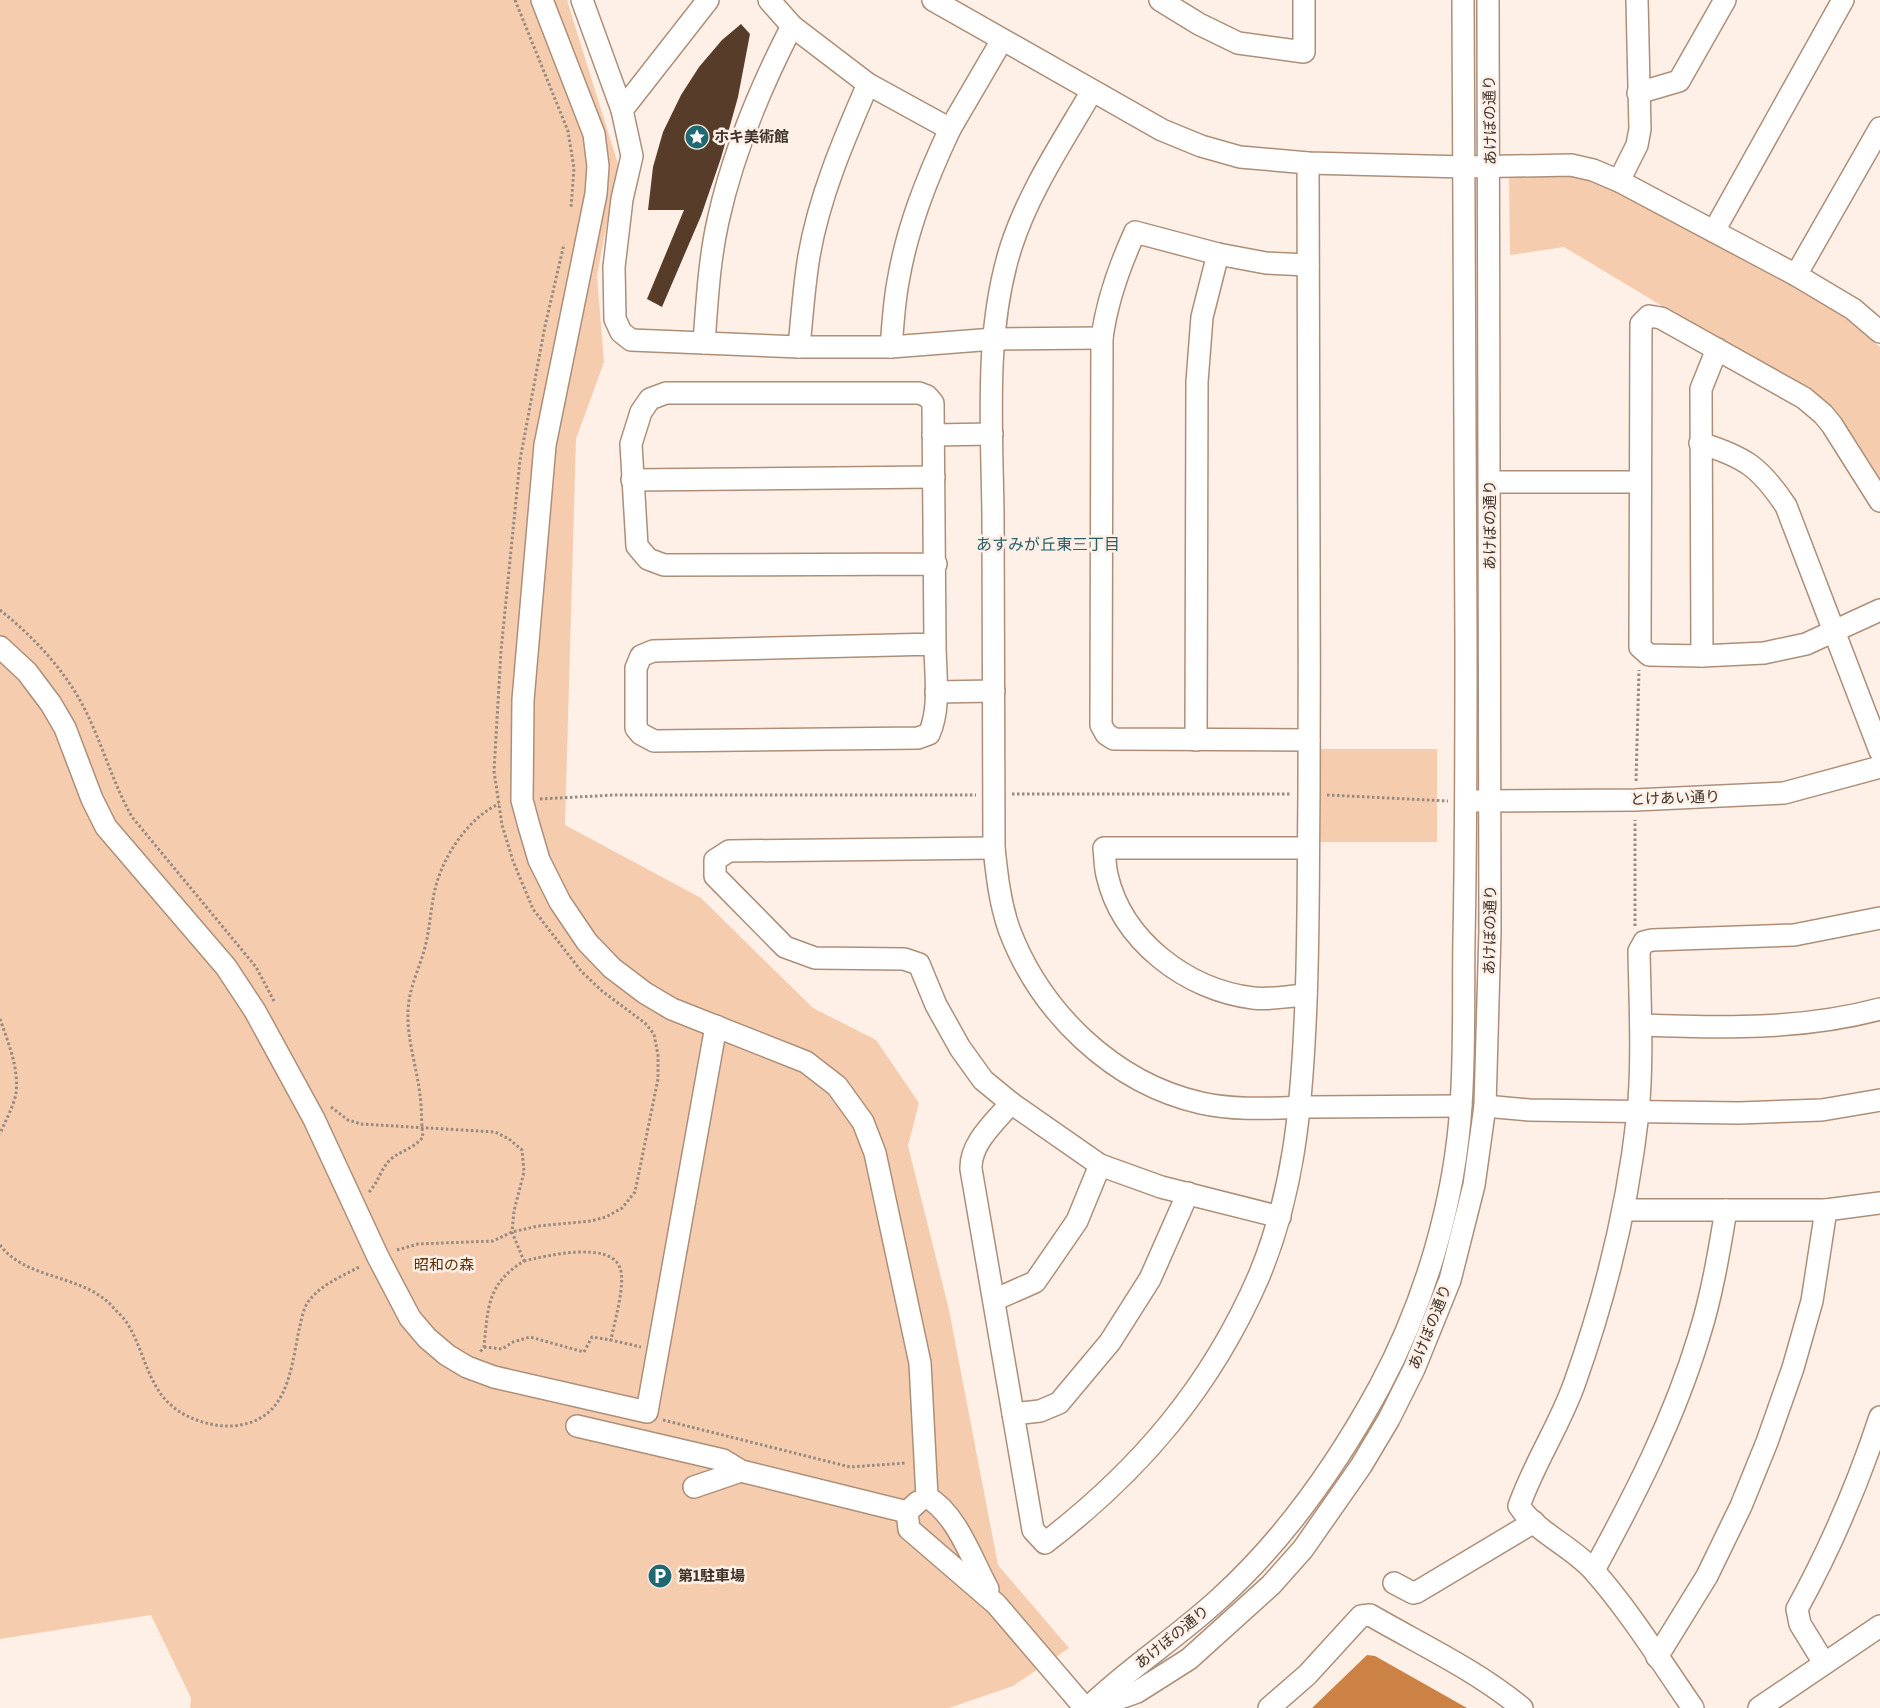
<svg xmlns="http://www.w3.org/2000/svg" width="1880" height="1708" font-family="'Asap Condensed','Noto Sans JP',sans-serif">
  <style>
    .green { fill: #f6ccae }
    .water { fill: #cc8145 }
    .building { fill: #573d29 }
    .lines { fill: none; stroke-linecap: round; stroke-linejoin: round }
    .minor-casing { stroke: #ad8f79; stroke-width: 24 }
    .path { stroke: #968a81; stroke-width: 3; stroke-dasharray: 2.5 2.5; stroke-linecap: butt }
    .minor { stroke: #fff; stroke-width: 21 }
    .labels { text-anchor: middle; stroke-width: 5; stroke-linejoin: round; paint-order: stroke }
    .street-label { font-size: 15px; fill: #3f332a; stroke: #fef0e7 }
    .poi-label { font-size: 15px; font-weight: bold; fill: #3f332a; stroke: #fef0e7; text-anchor: start }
    .park-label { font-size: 15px; fill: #5f2f00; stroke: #fef0e7 }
    .neighbourhood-label { font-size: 16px; fill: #286068; stroke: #fef0e7 }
  </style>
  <rect width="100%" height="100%" fill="#fef0e7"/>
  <!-- green -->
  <g class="green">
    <polygon points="0,0 567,0 618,164 597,276 604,362 576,439 565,825 701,898 813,1008 876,1040 919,1103 908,1146 949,1310 998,1565 1069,1648 1013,1686 949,1708 190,1708 191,1698 151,1615 0,1639"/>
    <polygon points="1562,170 1617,187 1830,306 1880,347 1880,491 1797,387 1564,247 1510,255 1509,173"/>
    <polygon points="1313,749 1437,749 1437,842 1312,842"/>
  </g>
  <!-- water -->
  <polygon class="water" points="1367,1655 1375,1656 1467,1708 1312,1708"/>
  <!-- building -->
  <polygon class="building" points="741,24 750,34 738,97 721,158 701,216 662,307 647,299 684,210 648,210 653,167 663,132 681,95 699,67 722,40"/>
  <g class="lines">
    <defs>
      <g id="minor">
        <polyline points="542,0 594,134 598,166 596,194 545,445 523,700 522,800 529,826 539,860 560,902 587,942 612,968 645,993 672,1009 806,1062 837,1086 863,1122 875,1153 920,1363 927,1497"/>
        <polyline points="582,0 622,110 632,156 622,199 614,267 615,319 621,332 631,340 799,347 891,347 994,339 1102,338"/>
        <path d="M 769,0 L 792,26 L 868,84 L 950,129 C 927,178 907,228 898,282 C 894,303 893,325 891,347"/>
        <polyline points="933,0 1162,130 1201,146 1240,157 1308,163 1465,167 1571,165 1593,170 1619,181 1796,275 1853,309 1880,332"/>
        <polyline points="1160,0 1199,24 1238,43 1304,52 1304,0"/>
        <path d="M 1092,91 C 1063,141 1029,191 1011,247 C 984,332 992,427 993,515 C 994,626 994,737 994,848 C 997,876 1000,903 1009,929 C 1040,1012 1113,1083 1201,1103 C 1237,1111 1273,1108 1310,1107 C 1360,1107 1411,1106 1461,1106"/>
        <polyline points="1638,93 1679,81 1725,0"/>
        <polyline points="622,110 708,0"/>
        <polyline points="950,129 1002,40"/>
        <polyline points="1619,181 1637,145 1640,129 1637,0"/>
        <polyline points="1714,231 1843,0"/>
        <path d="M 1308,265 L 1266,263 L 1218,254 L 1135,232 C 1119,267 1107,300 1102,338 L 1101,725 L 1106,734 L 1114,739 L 1309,740"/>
        <polyline points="1796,275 1880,128"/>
        <path d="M 704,343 C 707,303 709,261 718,221 C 733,152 760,88 792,26"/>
        <path d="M 799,347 C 802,317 804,286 809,256 C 819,197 844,139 868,84"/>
        <polyline points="933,435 992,434"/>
        <path d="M 1700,443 C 1745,457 1760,467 1786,506 L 1880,751"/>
        <polyline points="632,480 934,477"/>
        <polyline points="1490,482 1640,482"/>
        <polyline points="1880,501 1832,425 1823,414 1804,398 1661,318 1649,316 1641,324 1640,647 1649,655 1702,656 1764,653 1806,644 1880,610"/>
        <path d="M 935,644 L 653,651 L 641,656 L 636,668 L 636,728 L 641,734 L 654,741 L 918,738 L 929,734 C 941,708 935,673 935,644 C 935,564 934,484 933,403 L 927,396 L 919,393 L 666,393 L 650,399 L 641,412 L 631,444 L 637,546 L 648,559 L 664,565 L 936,564"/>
        <polyline points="0,647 27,672 51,704 65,728 92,799 106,827 226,967 255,1011 314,1119 378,1257 410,1318 427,1338 447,1355 467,1367 494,1377 647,1412 716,1026"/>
        <polyline points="1702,656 1701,389 1717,349"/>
        <polyline points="936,692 994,691"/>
        <polyline points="1196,740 1197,382 1202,317 1218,254"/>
        <polyline points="1476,801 1635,800 1784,793 1880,767"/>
        <polyline points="994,848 729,851 715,860 715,876 785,947 815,958 904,959 919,964 936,1005 960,1048 983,1080 1011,1103 1100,1165 1161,1187 1280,1217"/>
        <path d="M 1306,995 C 1289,996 1270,1000 1253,998 C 1187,990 1122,941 1107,875 C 1105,867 1105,857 1104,848 L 1308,848"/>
        <path d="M 1641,1025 C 1721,1028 1802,1030 1880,1009"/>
        <path d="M 1011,1103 C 995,1122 970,1143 971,1169 L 1033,1530 L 1045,1543 C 1140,1470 1211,1387 1259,1276 C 1293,1194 1301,1112 1305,1024 C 1309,948 1308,872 1309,796 C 1310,585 1308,374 1308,163"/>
        <polyline points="1485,1106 1529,1110 1739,1113 1822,1110 1880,1100"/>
        <polyline points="1624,1210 1826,1210 1880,1203"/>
        <polyline points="994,1300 1035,1282 1077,1221 1100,1165"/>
        <polyline points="1013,1414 1040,1411 1059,1403 1110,1342 1150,1279 1188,1193"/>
        <polyline points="577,1426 723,1460 741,1471 907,1512"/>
        <polyline points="694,1487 741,1471"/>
        <path d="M 927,1497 C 957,1514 972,1560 988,1589"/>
        <polyline points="918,1502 907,1512 909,1529 996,1604 1085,1708"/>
        <path d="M 1594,1570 C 1635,1495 1674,1419 1699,1336 C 1712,1295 1719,1252 1726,1210"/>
        <polyline points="1394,1583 1413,1593 1417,1592 1534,1522"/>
        <polyline points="1657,1657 1707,1576 1741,1506 1767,1442 1793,1368 1812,1301 1826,1210"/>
        <path d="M 1824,1663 L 1800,1624 L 1797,1609 C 1831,1547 1858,1484 1880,1417"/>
        <path d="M 1092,1704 C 1132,1666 1179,1636 1220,1598 C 1286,1538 1337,1465 1380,1386 C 1425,1302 1455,1201 1461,1105 C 1465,1050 1463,994 1464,939 C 1466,841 1466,743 1466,645 C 1466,430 1465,215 1463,0"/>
        <polyline points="1092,1708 1137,1692 1189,1659 1271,1585 1303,1549 1361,1466 1389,1419 1414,1369 1450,1280 1474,1185 1485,1106 1490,931 1488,0"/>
        <path d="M 1269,1708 L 1307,1675 L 1361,1616 L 1370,1615 C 1422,1645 1476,1670 1522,1708"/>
        <path d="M 1693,1708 C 1661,1662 1631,1613 1594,1571 C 1573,1547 1536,1532 1519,1506 C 1534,1463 1560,1425 1575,1382 C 1606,1295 1628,1205 1638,1113 C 1643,1060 1640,1005 1639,951 L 1644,942 L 1652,940 L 1794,935 L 1880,918"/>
        <polyline points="1759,1708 1880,1626"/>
      </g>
    </defs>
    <!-- minor casing -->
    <use href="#minor" class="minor-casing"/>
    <!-- path -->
    <g class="path">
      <polyline points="515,0 568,131 574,168 571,208"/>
      <path d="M 0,610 C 30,634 57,662 77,695 C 100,734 110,778 132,817 L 256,967 L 274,1001"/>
      <polyline points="1636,781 1639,670"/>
      <polyline points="1012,794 1291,794"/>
      <polyline points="1327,795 1448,801"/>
      <polyline points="540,799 614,795 976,795"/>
      <polyline points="1635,926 1635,820"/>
      <path d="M 0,1019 C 8,1042 19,1068 16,1093 C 14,1106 5,1121 0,1134"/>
      <path d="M 331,1107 L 348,1120 L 361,1124 L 495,1132 L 509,1139 L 522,1150 L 524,1172 L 514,1211 L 512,1232 L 524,1261 C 487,1284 488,1307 484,1347 L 480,1352"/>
      <path d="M 369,1192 C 378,1183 381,1168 391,1159 C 402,1150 413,1149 423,1137 C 421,1123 422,1109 420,1095 C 417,1068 407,1040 408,1013 C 408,988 421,966 426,943 C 431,922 431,899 438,879 C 447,851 471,816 499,804"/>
      <path d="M 0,1245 C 26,1280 82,1274 112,1306 C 116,1311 121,1315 125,1320 C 144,1347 146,1384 172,1406 C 187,1419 212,1427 232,1426 C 287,1422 290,1374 299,1330 C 301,1322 303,1309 308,1302 C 321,1284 343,1276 361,1266"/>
      <polyline points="397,1250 418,1244 493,1241 512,1232 538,1226 591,1221 606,1217 622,1208 635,1192 658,1079 658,1055 654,1034 645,1023 602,991 581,971 533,909 513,861 502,825 494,771 501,651 520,460 545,326 564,244"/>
      <path d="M 524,1261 C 545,1256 610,1240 620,1268 C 626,1284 614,1323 611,1340 L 641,1347"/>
      <polyline points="484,1347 502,1349 513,1342 530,1337 584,1352 592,1337 611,1340"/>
      <polyline points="663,1420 850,1467 906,1463"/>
    </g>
    <!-- minor -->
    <use href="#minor" class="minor"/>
  </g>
  <!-- icons -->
  <defs>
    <symbol id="sight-disc" viewBox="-11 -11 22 22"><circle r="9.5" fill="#1f6973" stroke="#fef0e7"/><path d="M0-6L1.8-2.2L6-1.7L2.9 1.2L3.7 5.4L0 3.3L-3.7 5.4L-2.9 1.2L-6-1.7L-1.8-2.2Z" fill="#fff"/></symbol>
    <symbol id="parking-disc" viewBox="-11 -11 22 22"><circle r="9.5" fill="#1f6973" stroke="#fef0e7"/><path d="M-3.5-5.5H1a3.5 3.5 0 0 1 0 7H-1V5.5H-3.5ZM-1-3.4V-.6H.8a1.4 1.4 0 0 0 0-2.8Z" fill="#fff"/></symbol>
  </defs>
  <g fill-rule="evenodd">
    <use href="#sight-disc" x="683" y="123" width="28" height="28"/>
    <use href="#parking-disc" x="646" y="1562" width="28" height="28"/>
  </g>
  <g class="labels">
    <!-- street labels -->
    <g class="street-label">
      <text transform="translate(1490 120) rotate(-91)" y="5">あけぼの通り</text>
      <text transform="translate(1490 525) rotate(-90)" y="5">あけぼの通り</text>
      <text transform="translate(1675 798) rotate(-2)" y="5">とけあい通り</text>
      <text transform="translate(1490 930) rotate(-89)" y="5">あけぼの通り</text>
      <text transform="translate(1430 1327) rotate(-68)" y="5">あけぼの通り</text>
      <text transform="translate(1172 1637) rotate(-39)" y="5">あけぼの通り</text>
    </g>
    <!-- poi labels -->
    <g class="poi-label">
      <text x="714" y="142">ホキ美術館</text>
      <text x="678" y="1581">第1駐車場</text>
    </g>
    <!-- park labels -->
    <g class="park-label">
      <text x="444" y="1270">昭和の森</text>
    </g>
    <!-- neighbourhood labels -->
    <g class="neighbourhood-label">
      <text x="1048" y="550">あすみが丘東三丁目</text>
    </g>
  </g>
</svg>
